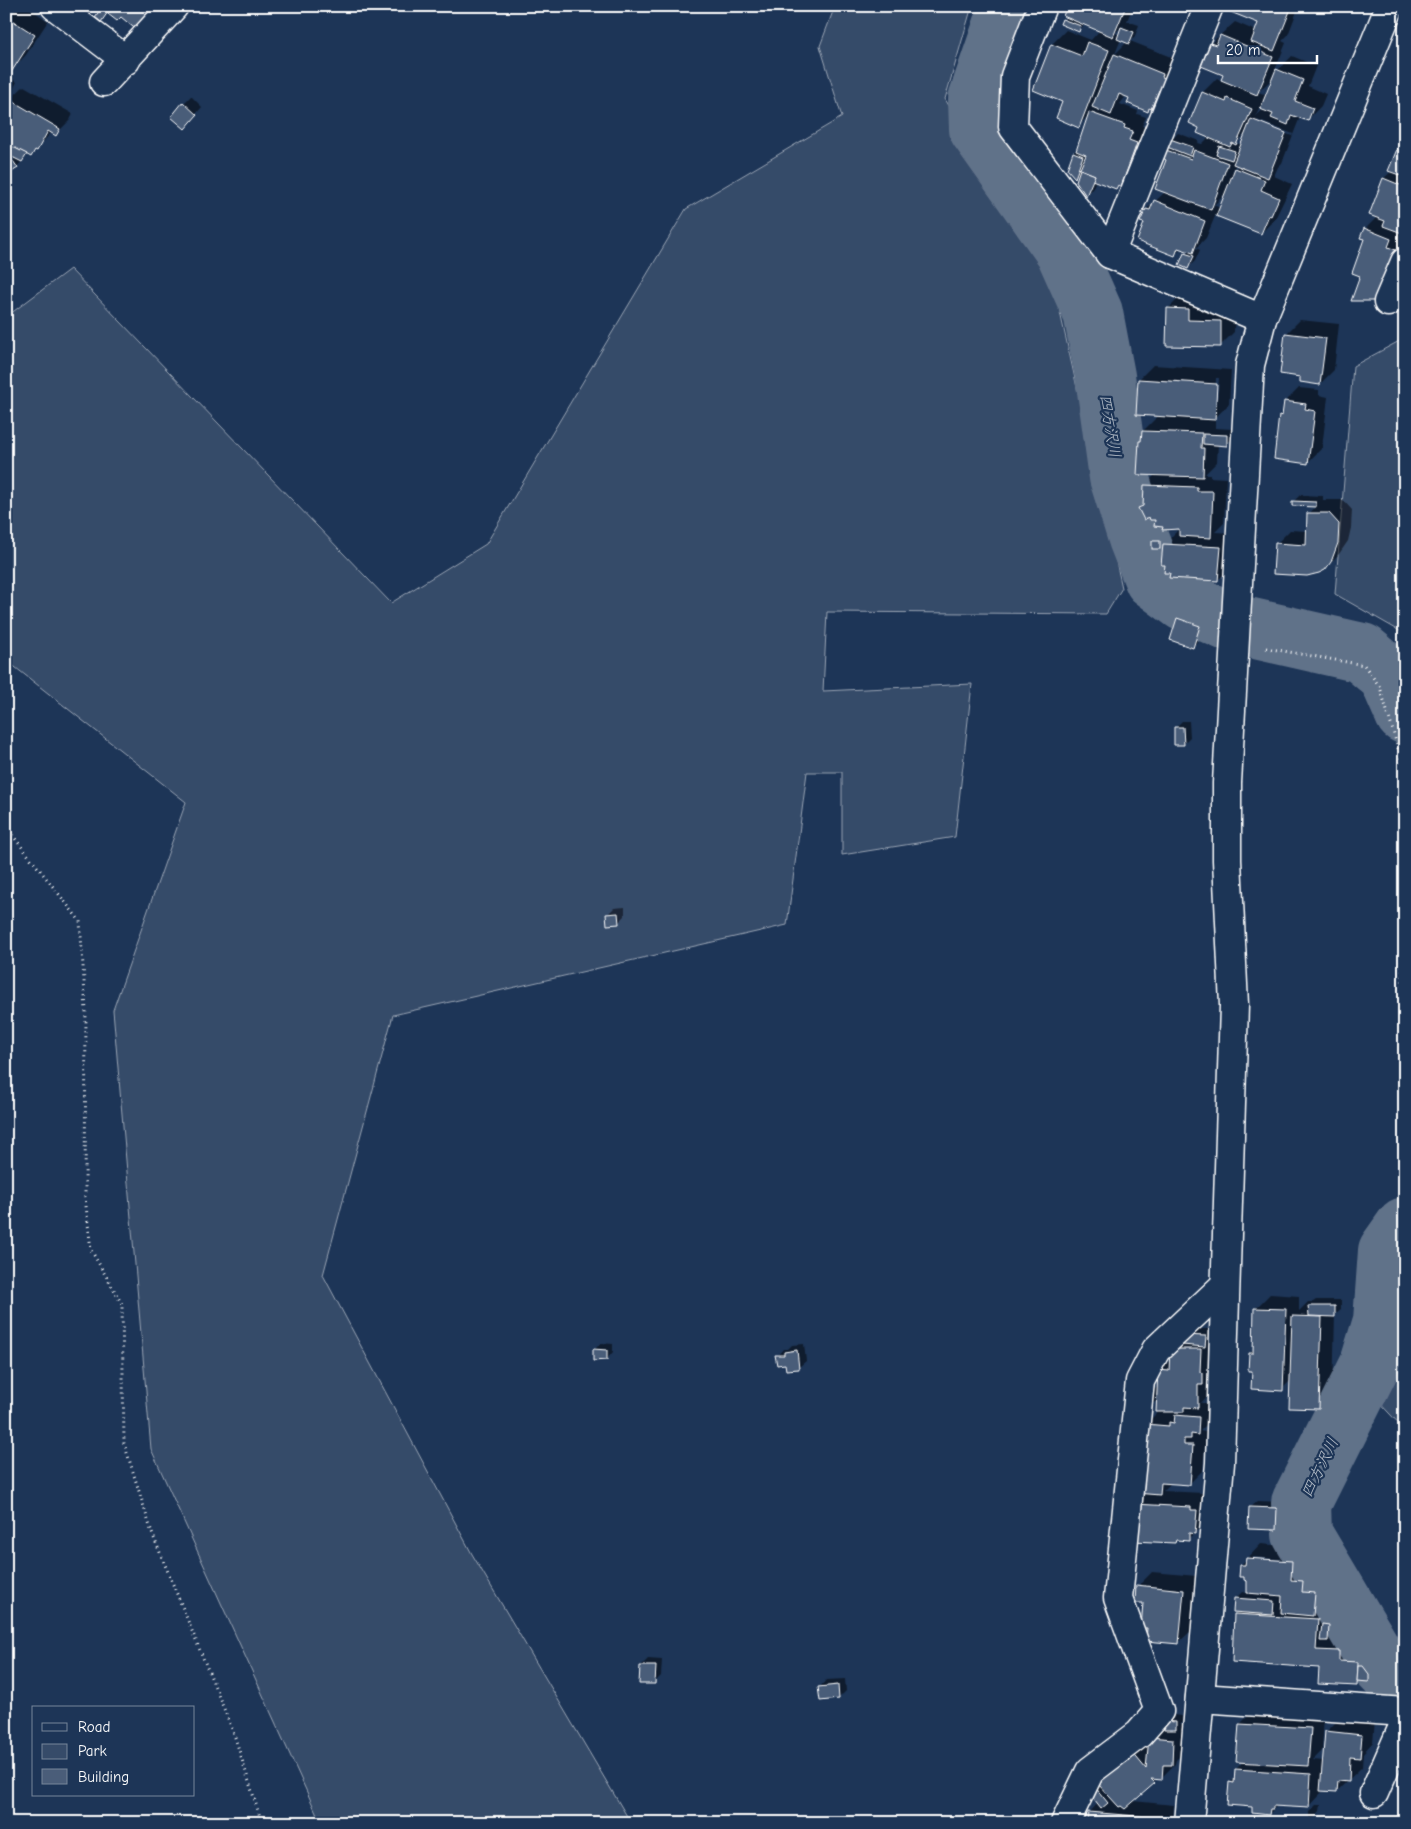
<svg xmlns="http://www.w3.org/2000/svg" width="1411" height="1829" font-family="'Comic Neue','Klee One',sans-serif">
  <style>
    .green { fill: #364b69; stroke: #9aa5b4 }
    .shadow { fill: #0007; fill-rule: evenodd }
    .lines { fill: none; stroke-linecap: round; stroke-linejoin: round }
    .river { stroke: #617289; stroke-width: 60 }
    .building { fill: #4a5d79; stroke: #fff }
    .minor-casing { stroke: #fff; stroke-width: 31 }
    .path { stroke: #fff; stroke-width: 3; stroke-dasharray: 1 4; stroke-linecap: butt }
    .minor { stroke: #1d3557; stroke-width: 28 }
    .labels { text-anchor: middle; stroke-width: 4.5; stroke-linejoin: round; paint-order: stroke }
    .water-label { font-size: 16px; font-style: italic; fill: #b8c0ca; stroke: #1d3557 }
  </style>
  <rect width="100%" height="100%" fill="#1d3557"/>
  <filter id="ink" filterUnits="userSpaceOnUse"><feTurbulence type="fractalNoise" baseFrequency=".02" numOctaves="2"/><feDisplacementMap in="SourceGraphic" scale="10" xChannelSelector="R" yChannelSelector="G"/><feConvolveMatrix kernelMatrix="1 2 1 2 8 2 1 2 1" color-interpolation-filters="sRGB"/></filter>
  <g filter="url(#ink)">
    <!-- green -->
    <g class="green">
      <polygon points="835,6 972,6 945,99 1053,281 1122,588 1106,614 827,612 823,691 972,684 955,837 842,855 842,772 807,772 787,925 393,1015 323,1275 472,1554 631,1823 321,1823 151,1449 113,1010 186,802 6,660 6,317 70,269 391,603 486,544 686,209 842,117 820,46"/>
      <polygon points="1405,338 1405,634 1335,594 1353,366"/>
      <polygon points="1405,1319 1405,1430 1373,1396"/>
    </g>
    <!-- shadow -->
    <g class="shadow">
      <polygon points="19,6 26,6 48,21 26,55 12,69 6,66 6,20"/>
      <polygon points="87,6 95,6 91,10"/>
      <polygon points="105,6 161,6 121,15 117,20 108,13 101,20"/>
      <path d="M 1068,6 L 1133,6 L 1127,21 L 1139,25 L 1135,36 L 1130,41 L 1176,59 L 1165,94 L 1151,108 L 1147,110 L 1126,96 L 1120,104 L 1138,111 L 1137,114 L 1146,117 L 1142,126 L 1150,129 L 1135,171 L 1116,188 L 1096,180 L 1093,188 L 1087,194 L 1081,171 L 1075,176 L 1074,152 L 1078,148 L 1089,115 L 1078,126 L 1064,101 L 1052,44 L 1066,30 L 1091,40 L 1100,30 L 1085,24 L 1078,31 L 1064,20 L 1067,16 ZM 1124,25 L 1120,35 L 1115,33 ZM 1121,39 L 1127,42 L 1115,54 Z"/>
      <path d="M 1231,6 L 1299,6 L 1288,35 L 1282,41 L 1286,43 L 1271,80 L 1258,92 L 1267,95 L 1278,70 L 1292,56 L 1316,66 L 1308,86 L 1326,94 L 1321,106 L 1307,120 L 1300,117 L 1282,163 L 1278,167 L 1274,176 L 1292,184 L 1275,219 L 1261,233 L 1216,214 L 1206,238 L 1196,248 L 1200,250 L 1195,261 L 1188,268 L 1181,265 L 1189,250 L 1181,248 L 1175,254 L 1146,223 L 1147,209 L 1165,192 L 1167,151 L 1171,147 L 1171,140 L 1178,133 L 1199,141 L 1198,143 L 1202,144 L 1209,137 L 1201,127 L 1191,122 L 1203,92 L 1217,78 L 1222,81 L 1225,74 L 1202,65 L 1211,43 L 1235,22 L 1256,31 L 1260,22 ZM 1260,107 L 1263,109 L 1256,116 ZM 1257,120 L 1293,134 L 1292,136 L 1257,123 ZM 1247,132 L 1242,145 L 1236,143 ZM 1236,164 L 1240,165 L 1232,172 ZM 1227,192 L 1220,208 L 1214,205 Z"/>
      <polygon points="1318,6 1332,6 1328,10"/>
      <polygon points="6,76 17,82 8,98 6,97"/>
      <polygon points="24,86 73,114 70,120 56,134 52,132 31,155 28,154 17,167 11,172 7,166 16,158 9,154 6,160 6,148 9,143 6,103"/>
      <polygon points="191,96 202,107 191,120 184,103"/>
      <polygon points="1405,134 1405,228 1402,233 1405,234 1405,249 1362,275 1366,239 1365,229 1377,217 1370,214 1384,178 1392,171"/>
      <polygon points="1182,295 1235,307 1234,332 1220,346 1168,309"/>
      <polygon points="1300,320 1339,324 1334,370 1320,384 1301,376 1286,334"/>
      <path d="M 1153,365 L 1231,370 L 1229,404 L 1215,418 L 1215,428 L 1233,429 L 1233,438 L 1226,444 L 1218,444 L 1217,462 L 1205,474 L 1210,474 L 1210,477 L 1226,478 L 1224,523 L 1215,532 L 1234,533 L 1232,566 L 1218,580 L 1171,572 L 1166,564 L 1163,564 L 1164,543 L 1159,548 L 1153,541 L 1160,535 L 1166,535 L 1166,542 L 1180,528 L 1156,519 L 1140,509 L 1144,504 L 1145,485 L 1156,474 L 1140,442 L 1143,439 L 1143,431 L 1159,415 L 1139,379 ZM 1216,378 L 1219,378 L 1217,405 L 1215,405 Z"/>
      <polygon points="1299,388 1319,390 1319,395 1328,397 1322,448 1308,462 1280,416 1284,413 1285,402"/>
      <polygon points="1300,495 1323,496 1323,500 1343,500 1352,510 1351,528 1348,541 1339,554 1324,569 1276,544 1290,530 1308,531 1309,514 1317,505 1293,504 1293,502"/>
      <polygon points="1185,612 1206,619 1199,640 1193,646 1178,619"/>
      <polygon points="1182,721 1189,721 1190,737 1183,744 1175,728"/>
      <polygon points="625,907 625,916 618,923 608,914 614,908"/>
      <polygon points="1270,1294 1299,1296 1299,1311 1308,1302 1313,1302 1316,1300 1341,1300 1341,1309 1335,1314 1333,1394 1319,1408 1291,1380 1282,1389 1253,1370 1250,1353 1254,1349 1255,1309"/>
      <polygon points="1190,1329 1212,1329 1211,1392 1201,1403 1213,1403 1212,1419 1200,1431 1206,1432 1203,1470 1189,1484 1172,1482 1163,1491 1204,1493 1209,1519 1188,1539 1178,1539 1175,1542 1135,1504 1146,1493 1146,1424 1160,1410 1158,1400 1152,1404 1152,1392 1158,1386 1159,1371 1171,1359"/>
      <polygon points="601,1343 613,1344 613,1352 607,1359 594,1350"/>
      <polygon points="804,1344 806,1361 799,1367 787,1369 786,1363 777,1356 783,1349 788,1349 792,1345"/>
      <polygon points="1257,1501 1284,1502 1283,1522 1276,1529 1250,1507"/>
      <path d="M 1261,1544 L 1306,1548 L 1304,1567 L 1316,1568 L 1315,1579 L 1328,1580 L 1327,1598 L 1339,1598 L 1336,1629 L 1359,1630 L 1359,1640 L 1378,1641 L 1377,1664 L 1374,1667 L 1375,1674 L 1368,1680 L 1361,1680 L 1356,1685 L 1320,1667 L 1236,1614 L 1239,1611 L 1235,1599 L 1242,1592 L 1248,1593 L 1249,1580 L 1241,1565 ZM 1253,1557 L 1299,1561 L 1298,1563 L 1253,1560 Z"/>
      <polygon points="1152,1572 1197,1576 1193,1629 1178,1643 1149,1627 1145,1602 1138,1586"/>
      <polygon points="648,1659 662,1660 661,1676 654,1683 641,1666"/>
      <polygon points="845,1679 846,1691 839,1698 820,1687 826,1680"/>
      <polygon points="1254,1710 1324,1714 1322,1751 1313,1760 1324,1761 1326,1732 1340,1718 1375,1721 1373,1742 1363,1753 1362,1767 1337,1791 1322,1790 1322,1792 1308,1807 1278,1805 1269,1814 1253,1806 1230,1783 1235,1778 1236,1769 1244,1761 1237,1760 1240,1724"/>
      <polygon points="1172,1715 1182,1716 1182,1722 1179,1725 1186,1725 1186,1750 1176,1760 1175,1764 1161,1778 1158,1778 1133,1801 1174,1805 1173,1823 1084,1823 1089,1813 1098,1803 1090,1792"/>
      <polygon points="1316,1805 1321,1805 1320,1811 1314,1818 1309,1818 1309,1812"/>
    </g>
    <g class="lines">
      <!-- river -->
      <g class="river">
        <polyline points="1010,6 978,99 979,129 1065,250 1093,313 1105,376 1119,477 1138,538 1154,579 1185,602 1234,624 1362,653 1388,675 1405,714"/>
        <polyline points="1405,1227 1388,1251 1383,1321 1369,1367 1301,1503 1302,1534 1378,1662 1405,1690"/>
      </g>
    </g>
    <!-- building -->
    <g class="building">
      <polygon points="114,6 160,6 139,32 121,17 117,21 108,14"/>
      <polygon points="1067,6 1126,6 1113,37 1063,16"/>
      <polygon points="1230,6 1292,6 1274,51 1251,42 1258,23 1228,11"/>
      <polygon points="102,7 108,12 101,22 95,17"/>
      <polygon points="7,17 35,35 12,71 6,67"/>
      <polygon points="1062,19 1081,26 1079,32 1060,24"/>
      <polygon points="1121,27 1134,32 1129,44 1117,39"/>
      <polygon points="1220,35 1273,57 1257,95 1221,80 1223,75 1201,66 1210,43 1216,45"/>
      <polygon points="1087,42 1109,50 1079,128 1056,118 1062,102 1033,90 1051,44 1082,56"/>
      <polygon points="1114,54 1163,74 1162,77 1166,78 1161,90 1159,90 1151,109 1149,108 1148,112 1127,103 1129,98 1119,94 1111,115 1092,107"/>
      <polygon points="1276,69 1303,80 1295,101 1313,108 1308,121 1291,115 1288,125 1271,118 1273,114 1260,109"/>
      <polygon points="1202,92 1226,102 1227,98 1252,109 1236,145 1232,143 1230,147 1197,133 1199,128 1189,123"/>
      <polygon points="9,99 60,129 56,136 48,131 37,151 35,150 31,157 6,143 6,103"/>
      <polygon points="183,102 197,115 185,129 171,117"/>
      <polygon points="1089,112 1125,125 1124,128 1133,131 1129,140 1137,143 1121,187 1118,185 1116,189 1092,180 1095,175 1080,169 1086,155 1076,151"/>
      <polygon points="1251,119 1286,133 1268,178 1233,164"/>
      <polygon points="1405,130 1405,177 1388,171"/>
      <polygon points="1170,139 1193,147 1190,156 1167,147"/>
      <polygon points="7,144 27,154 22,162 6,154"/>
      <polygon points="1219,146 1235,151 1232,160 1216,155"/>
      <polygon points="1166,150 1191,159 1194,150 1228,163 1211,210 1155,189 1166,160 1163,158"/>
      <polygon points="1073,152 1083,156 1075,178 1067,169"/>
      <polygon points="13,161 18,168 10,173 6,165"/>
      <polygon points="1235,168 1265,180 1261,190 1279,198 1271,216 1269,215 1261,234 1216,216"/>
      <polygon points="1080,169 1095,175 1086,196 1076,181"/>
      <polygon points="1383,178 1405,187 1405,226 1402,233 1383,226 1385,221 1369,215"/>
      <polygon points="1154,200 1205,221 1193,253 1178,248 1175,256 1137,241 1144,223 1140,222 1146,209 1150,210"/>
      <polygon points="1364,228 1391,239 1388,247 1396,250 1378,301 1351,301 1360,276 1352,273 1364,239 1360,238"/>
      <polygon points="1184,253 1194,256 1188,269 1179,265"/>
      <polygon points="1167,308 1188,309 1188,320 1221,321 1221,347 1166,346"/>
      <polygon points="1285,333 1326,338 1320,385 1300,382 1300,377 1280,374"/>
      <polygon points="1138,379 1217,384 1215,420 1136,415"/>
      <polygon points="1284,401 1306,404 1305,409 1315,411 1308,464 1274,459 1279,415 1282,416"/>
      <polygon points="1142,431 1202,433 1201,448 1204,448 1203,477 1137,475 1139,441 1141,441"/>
      <polygon points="1203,434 1227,435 1227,446 1203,444"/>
      <polygon points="1144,485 1197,487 1197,491 1213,491 1211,538 1179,536 1179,529 1162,530 1163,527 1154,526 1155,520 1150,520 1149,517 1144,520 1138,508 1143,506"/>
      <polygon points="1292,501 1316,502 1316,507 1292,506"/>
      <polygon points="1307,513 1329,513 1339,524 1338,543 1331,562 1325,570 1319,573 1307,576 1273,574 1275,543 1306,545"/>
      <rect x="1152" y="541" width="8" height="8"/>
      <polygon points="1163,544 1221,547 1218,581 1169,578 1170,573 1164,573 1165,565 1161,565"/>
      <polygon points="1177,618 1200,626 1193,648 1170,640"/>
      <polygon points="1174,727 1183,727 1184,745 1174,745"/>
      <polygon points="618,913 619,924 607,925 606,914"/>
      <polygon points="1308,1306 1335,1306 1335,1317 1309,1316"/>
      <polygon points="1254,1308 1286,1309 1283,1391 1251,1389 1252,1371 1248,1371 1249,1353 1253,1353"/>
      <polygon points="1292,1316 1322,1317 1319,1409 1289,1408"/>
      <polygon points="1182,1335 1206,1336 1205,1347 1182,1345"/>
      <polygon points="593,1349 607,1350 607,1360 593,1361"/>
      <polygon points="1170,1349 1201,1349 1200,1372 1203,1373 1203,1385 1198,1385 1198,1408 1184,1407 1184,1412 1156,1412 1158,1370 1169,1371"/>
      <polygon points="797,1350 799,1369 786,1370 785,1364 777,1365 775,1355 784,1355 784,1352"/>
      <polygon points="1175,1415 1199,1417 1198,1435 1191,1434 1191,1439 1184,1439 1184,1445 1193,1445 1190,1485 1161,1483 1160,1495 1135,1493 1145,1424 1169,1426 1169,1422 1174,1423"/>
      <polygon points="1134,1504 1191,1507 1191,1510 1197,1510 1195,1534 1189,1533 1189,1541 1176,1540 1175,1543 1132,1541"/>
      <polygon points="1249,1507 1277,1508 1276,1530 1248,1529"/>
      <polygon points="1246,1558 1292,1561 1291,1580 1303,1581 1302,1592 1315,1593 1313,1616 1281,1613 1282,1596 1247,1593 1247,1581 1244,1580 1244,1577 1239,1577 1240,1565 1245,1565"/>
      <polygon points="1136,1585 1184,1590 1179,1644 1146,1641 1147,1628 1141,1628 1143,1603 1135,1603"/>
      <polygon points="1234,1598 1274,1601 1273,1615 1233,1612"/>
      <polygon points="1234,1614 1318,1619 1316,1650 1339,1651 1339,1661 1358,1662 1357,1686 1318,1684 1319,1668 1232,1662"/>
      <polygon points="1322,1624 1329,1625 1328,1641 1320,1641"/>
      <polygon points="640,1666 656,1666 655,1684 639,1684"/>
      <polygon points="1358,1666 1363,1666 1369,1674 1369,1682 1357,1681"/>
      <polygon points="838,1685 839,1699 820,1701 818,1687"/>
      <polygon points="1164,1721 1176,1722 1176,1730 1164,1730"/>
      <polygon points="1239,1724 1311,1728 1308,1766 1236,1762"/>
      <polygon points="1325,1731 1362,1735 1360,1758 1350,1757 1349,1782 1338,1781 1337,1792 1320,1791"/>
      <polygon points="1149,1737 1173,1739 1172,1765 1163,1765 1162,1780 1151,1779 1155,1783 1125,1809 1121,1806 1119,1807 1098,1784 1132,1752 1146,1769"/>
      <polygon points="1235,1769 1311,1774 1309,1808 1273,1806 1273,1809 1270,1809 1269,1815 1252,1813 1252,1807 1227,1805 1229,1782 1234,1783"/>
      <polygon points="1095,1787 1108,1803 1101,1809 1088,1792"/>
      <polygon points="1088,1812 1161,1818 1160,1823 1083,1823 1083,1820 1087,1820"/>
    </g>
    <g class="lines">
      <defs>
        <g id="minor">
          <polyline points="55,6 126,60"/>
          <polyline points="1042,6 1015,76 1013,127 1110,254 1262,319"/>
          <polyline points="104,82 174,6"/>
          <polyline points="1110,254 1209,6"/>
          <polyline points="1388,302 1405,262"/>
          <polyline points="1200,1698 1405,1712"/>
          <polyline points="1374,1793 1405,1722"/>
          <polyline points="1065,1823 1090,1771 1139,1734 1159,1711 1118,1598 1140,1381 1156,1350 1224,1286"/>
          <polyline points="1189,1823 1220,1463 1234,1005 1227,860 1227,783 1250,365 1262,319 1390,6"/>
        </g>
      </defs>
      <!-- minor casing -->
      <use href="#minor" class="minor-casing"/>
      <!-- path -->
      <g class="path">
        <polyline points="1266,648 1364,665 1380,687 1405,772"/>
        <polyline points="6,827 80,921 86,1011 85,1197 91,1250 122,1304 124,1443 152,1533 233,1731 262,1823"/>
        <polyline points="1405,946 1402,955 1403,1005 1405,1008"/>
      </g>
      <!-- minor -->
      <use href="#minor" class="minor"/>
    </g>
  </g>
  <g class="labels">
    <!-- water labels -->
    <g class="water-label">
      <text transform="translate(1111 426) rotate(81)" y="6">四方沢川</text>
      <text transform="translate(1319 1467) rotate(-64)" y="6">四方沢川</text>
    </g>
  </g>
  <!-- margin -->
  <rect width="1411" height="1829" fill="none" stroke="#1d3557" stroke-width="25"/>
  <rect x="12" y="12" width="1386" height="1804" fill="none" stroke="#fff" stroke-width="2" filter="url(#ink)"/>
  <!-- legend -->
  <rect x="32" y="1706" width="162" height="90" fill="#1d3557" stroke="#77869a"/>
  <rect x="42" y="1723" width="25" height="8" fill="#1d3557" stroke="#77869a"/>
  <text x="78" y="1732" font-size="15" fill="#ffffff">Road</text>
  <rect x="42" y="1744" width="25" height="15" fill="#364b69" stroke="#77869a"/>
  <text x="78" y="1756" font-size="15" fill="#ffffff">Park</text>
  <rect x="42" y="1769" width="25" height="15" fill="#4a5d79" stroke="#77869a"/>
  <text x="78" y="1782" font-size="15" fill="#ffffff">Building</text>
  <!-- scale -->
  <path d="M1218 55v8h99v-8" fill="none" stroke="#ffffff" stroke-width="2.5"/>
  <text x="1226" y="55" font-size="15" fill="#ffffff" stroke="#1d3557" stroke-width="4" paint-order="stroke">20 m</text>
</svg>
